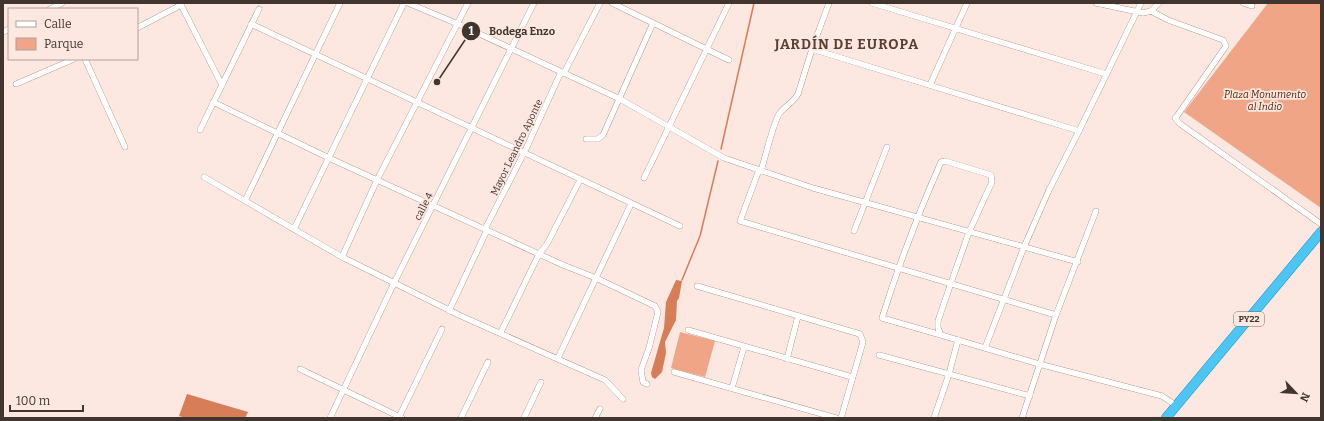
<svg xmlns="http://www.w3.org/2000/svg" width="1324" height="421" font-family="Bitter,serif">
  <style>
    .green { fill: #f0a587 }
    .water { fill: #d77d57 }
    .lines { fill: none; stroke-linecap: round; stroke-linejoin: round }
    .stream { stroke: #d77d57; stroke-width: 1.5 }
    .minor-casing { stroke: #8e7165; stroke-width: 6 }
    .trunk-casing { stroke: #2b8ab0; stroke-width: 10 }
    .minor { stroke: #fff; stroke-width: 5.5 }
    .trunk { stroke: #4bc6f7; stroke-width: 9 }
    .labels { text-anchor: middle; stroke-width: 3.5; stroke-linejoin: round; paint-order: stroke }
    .shield { fill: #fce8e0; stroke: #7a6b65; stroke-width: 1 }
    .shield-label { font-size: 9px; font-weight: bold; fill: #423530 }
    .park-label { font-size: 10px; font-style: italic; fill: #571e01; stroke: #fce8e0 }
    .street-label { font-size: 10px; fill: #423530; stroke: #fce8e0 }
    .district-label { font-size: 14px; font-weight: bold; letter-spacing: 1px; fill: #5a3f34; stroke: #fce8e0 }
    .leader { fill: none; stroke: #423530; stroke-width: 1.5 }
    .callout-dot { fill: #423530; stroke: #fce8e0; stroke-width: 1.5 }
    .mark-label { font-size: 12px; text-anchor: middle; font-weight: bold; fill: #fff }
    .callout-label { font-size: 11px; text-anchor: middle; font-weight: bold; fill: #423530; stroke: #fce8e0; stroke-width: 3.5; stroke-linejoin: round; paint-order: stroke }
  </style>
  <rect width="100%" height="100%" fill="#fce8e0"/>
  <!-- green -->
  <g class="green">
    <polygon points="1268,3 1321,3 1321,208 1184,112"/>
    <polygon points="680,332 715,341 705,377 671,368"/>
  </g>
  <!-- water -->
  <g class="water">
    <polygon points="676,280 682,281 679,298 677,301 676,320 665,342 666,353 662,372 655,379 652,377 651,373 664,328 666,302"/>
    <polygon points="187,394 248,412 245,418 186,418 179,416"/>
  </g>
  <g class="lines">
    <!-- stream -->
    <g class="stream">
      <polyline points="721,149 754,3"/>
      <polyline points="682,280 700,236 718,161"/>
    </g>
    <defs>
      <g id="minor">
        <polyline points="180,3 222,85"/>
        <polyline points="408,3 458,24 620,99 724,158 813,188 1078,262"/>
        <polyline points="612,3 729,60"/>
        <polyline points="829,3 812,49 1079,131"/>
        <polyline points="872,3 1106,74"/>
        <polyline points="1096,3 1143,13 1151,11 1159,3"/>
        <polyline points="1243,3 1252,6"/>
        <polyline points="50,9 62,3"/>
        <polyline points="1151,11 1168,20 1223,40 1226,46 1177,116 1175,118 1179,123 1321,224"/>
        <polyline points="251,24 680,226"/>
        <polyline points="137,28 181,5"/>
        <polyline points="3,32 9,29"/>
        <polyline points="85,59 125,147"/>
        <polyline points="564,73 600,3"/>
        <polyline points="16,84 74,59"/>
        <polyline points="930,85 967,3"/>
        <polyline points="213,102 329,158 563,265 596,278 655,306 658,312 649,348 641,370 643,382 647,384"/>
        <polyline points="200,130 259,9"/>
        <polyline points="586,139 598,139 603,135 653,23"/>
        <polyline points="759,170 740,221 1056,315"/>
        <path d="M 761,171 C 765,158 773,124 779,114 C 785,106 793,103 798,94 L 812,49"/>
        <polyline points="204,177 342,257 461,316 605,380 623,399"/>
        <polyline points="644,178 729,3"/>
        <polyline points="245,201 340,3"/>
        <polyline points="294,229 404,3"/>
        <polyline points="485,229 525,151 561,72"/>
        <polyline points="854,231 887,147"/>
        <polyline points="342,257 377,180 468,3"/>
        <polyline points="697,286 860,334 863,342 841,418"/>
        <polyline points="449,311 487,230"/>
        <polyline points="688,330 852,377"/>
        <polyline points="501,332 539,254 547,244 580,180"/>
        <path d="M 941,335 L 882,318 C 899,264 918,214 941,162 L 945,161 L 991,175 L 992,182 L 969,232 L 951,283 L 938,321 L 938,328 L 941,335 L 1039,364 L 1162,396 L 1177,406"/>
        <polyline points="985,348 1024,247 1049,190 1079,131 1141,3"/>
        <polyline points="879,355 1030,396"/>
        <polyline points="558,358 631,204"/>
        <polyline points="787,359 798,316"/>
        <polyline points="300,369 402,418"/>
        <polyline points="674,372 836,418"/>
        <polyline points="732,388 744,347"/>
        <polyline points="399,417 442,329"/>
        <polyline points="330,418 394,283 534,3"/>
        <polyline points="461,418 488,362"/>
        <polyline points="524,418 541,382"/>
        <polyline points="595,418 600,409"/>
        <polyline points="934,418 949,374 958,340"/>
        <polyline points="1022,418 1056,315 1096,211"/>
      </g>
      <polyline id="trunk" points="1166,418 1321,232"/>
    </defs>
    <!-- minor casing -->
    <use href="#minor" class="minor-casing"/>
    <!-- trunk casing -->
    <use href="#trunk" class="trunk-casing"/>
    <!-- minor -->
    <use href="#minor" class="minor"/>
    <!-- trunk -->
    <use href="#trunk" class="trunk"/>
  </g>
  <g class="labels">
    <!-- shield labels -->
    <rect class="shield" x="1234" y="312" width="30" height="14" rx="3"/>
    <g class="shield-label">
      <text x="1249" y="322">PY22</text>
    </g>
    <!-- park labels -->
    <g class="park-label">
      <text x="1265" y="98">Plaza Monumento<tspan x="1265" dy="12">al Indio</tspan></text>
    </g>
    <!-- street labels -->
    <g class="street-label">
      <text transform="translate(516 147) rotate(-64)" y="4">Mayor Leandro Aponte</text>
      <text transform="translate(423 206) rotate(-63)" y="4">calle 4</text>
    </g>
    <!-- district labels -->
    <g class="district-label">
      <text x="847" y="49">JARDÍN DE EUROPA</text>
    </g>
  </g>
  <!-- callouts -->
  <path class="leader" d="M437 82L471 31"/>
  <g class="callout-dot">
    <circle cx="437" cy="82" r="4"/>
    <circle cx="471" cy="31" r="10"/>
  </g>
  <g class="mark-label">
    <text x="471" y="35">1</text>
  </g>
  <g class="callout-label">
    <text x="522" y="35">Bodega Enzo</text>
  </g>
  <!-- border -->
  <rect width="1324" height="421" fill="none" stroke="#423530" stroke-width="8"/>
  <!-- legend -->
  <rect x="8" y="8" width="130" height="52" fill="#fce8e0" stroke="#b2a09a"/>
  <rect x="16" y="21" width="20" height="6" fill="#ffffff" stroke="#b2a09a"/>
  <text x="44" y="28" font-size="12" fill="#423530">Calle</text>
  <rect x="16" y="38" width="20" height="12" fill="#f0a587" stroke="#b2a09a"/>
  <text x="44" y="48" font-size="12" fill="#423530">Parque</text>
  <!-- north arrow -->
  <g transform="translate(1296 393) rotate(115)" stroke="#fce8e0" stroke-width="3" paint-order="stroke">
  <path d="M0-3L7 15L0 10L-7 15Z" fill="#423530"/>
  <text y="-6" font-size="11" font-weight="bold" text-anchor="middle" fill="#423530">N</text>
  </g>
  <!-- scale -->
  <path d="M10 405v6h73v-6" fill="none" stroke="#423530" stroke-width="2"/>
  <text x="16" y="405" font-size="12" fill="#423530" stroke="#fce8e0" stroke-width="3" paint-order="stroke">100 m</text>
</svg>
